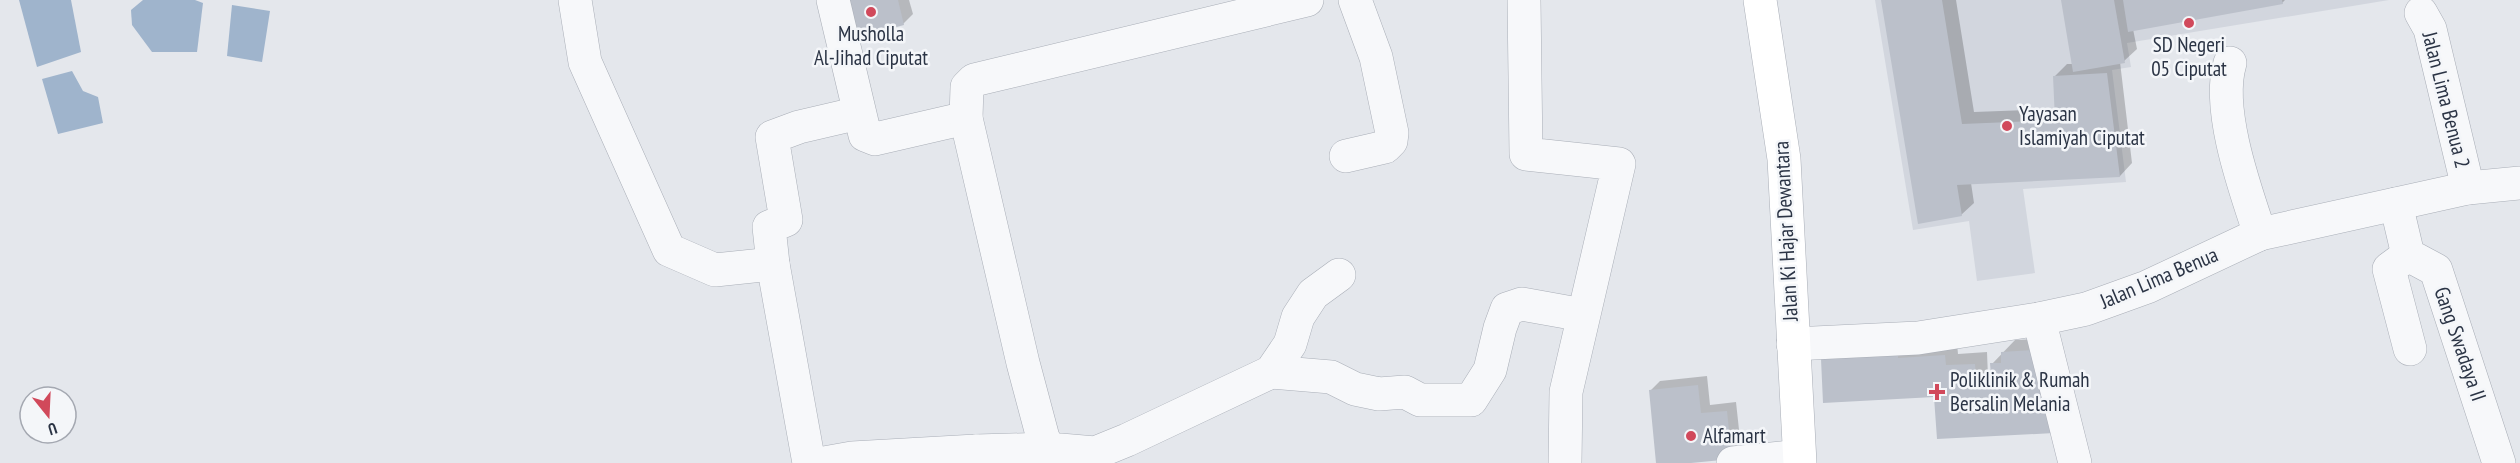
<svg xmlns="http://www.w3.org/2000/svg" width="2520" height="463" font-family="'PT Sans Narrow',sans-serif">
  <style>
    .built { fill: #d2d6de }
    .water { fill: #9fb4cc }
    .shadow { fill: #0003 }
    .building { fill: #bbc0ca }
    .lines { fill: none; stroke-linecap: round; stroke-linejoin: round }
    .street-casing { stroke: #a9aeb7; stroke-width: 34 }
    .secondary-casing { stroke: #a9aeb7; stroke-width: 34 }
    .street { stroke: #f7f8fa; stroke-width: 33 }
    .secondary { stroke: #fff; stroke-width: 33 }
    .poi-dot { fill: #d1495b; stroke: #f4f6f9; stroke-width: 2 }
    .labels { text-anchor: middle; stroke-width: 5; stroke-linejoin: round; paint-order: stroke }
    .poi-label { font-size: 21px; fill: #2b3445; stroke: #f4f6f9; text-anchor: start }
    .street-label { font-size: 21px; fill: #2b3445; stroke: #f4f6f9 }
  </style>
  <rect width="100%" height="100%" fill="#e4e7ec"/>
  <!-- built -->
  <polygon class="built" points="1875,0 2389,0 2127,43 2131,67 2112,70 2126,182 2023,189 2035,273 1977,281 1969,221 1913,230"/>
  <!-- water -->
  <g class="water">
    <polygon points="19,0 71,0 81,52 37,67"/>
    <polygon points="143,0 195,0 203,3 197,52 152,52 132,25 131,10"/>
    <polygon points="232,5 270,11 262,62 227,56"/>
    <polygon points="72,71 83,91 98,97 103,123 58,134 42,79"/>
  </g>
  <!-- shadow -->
  <g class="shadow">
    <polygon points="839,0 909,0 913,14 903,24"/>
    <polygon points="1883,0 1956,0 1974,112 2056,109 2055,76 2067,64 2073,64 2063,0 2285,0 2282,3 2133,29 2137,49 2124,61 2120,62 2132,163 2120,176 1971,183 1974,203 1961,215"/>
    <polygon points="2045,339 2066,419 1936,395 1822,359 1957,343 1958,354 1987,352 1988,377 1993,376 1992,364 2015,340"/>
    <polygon points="1707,376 1710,405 1736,402 1741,448 1677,463 1657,463 1650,391 1660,381"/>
  </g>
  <!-- building -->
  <g class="building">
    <polygon points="838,0 898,0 904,25 848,40"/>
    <polygon points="1881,0 1942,0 1962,124 2055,120 2053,76 2107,73 2120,177 1957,185 1962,216 1918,224"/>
    <polygon points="2061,0 2114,0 2125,63 2073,72"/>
    <polygon points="2123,0 2282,0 2283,4 2128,32"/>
    <polygon points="2034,350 2054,433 1937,439 1934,397 1823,403 1821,359 1898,354 1898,358 1945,355 1946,365 1975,364 1977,388 1992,388 1990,363 2001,363 2001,352"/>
    <polygon points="1698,385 1701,413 1727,411 1732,459 1691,463 1656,463 1649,390"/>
  </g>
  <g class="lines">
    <defs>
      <g id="street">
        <polyline points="575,0 585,62 669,250 715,270 773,264"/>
        <polyline points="833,0 865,135 875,139 966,118"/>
        <polyline points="1307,0 974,80 967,87 966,118 1023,363 1043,438 1049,449 1095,453 1127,440 1271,372 1290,344 1298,317 1313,294 1339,275"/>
        <polyline points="1524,0 1526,154 1619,164 1566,392 1565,463"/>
        <polyline points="2421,13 2430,29 2468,188"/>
        <path d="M 2230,63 C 2216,109 2245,189 2260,234"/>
        <polyline points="1346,156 1385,147 1391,141 1392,133 1376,57 1355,0"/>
        <polyline points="2396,204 2408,255 2436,270 2499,463"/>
        <polyline points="2408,255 2389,269 2410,349"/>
        <polyline points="2039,319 2075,463"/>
        <polyline points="1793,344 1918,338 2039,319 2086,309 2147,287 2260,234 2468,188 2520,183"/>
        <polyline points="1271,372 1331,377 1355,389 1379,394 1405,392 1420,400 1471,400 1490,370 1500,328 1507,309 1522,304 1583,315"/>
        <polyline points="809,463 773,264 769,227 786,220 772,137 799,127 859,113"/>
        <polyline points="824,463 852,458 976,451"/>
        <polyline points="976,463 976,451 1049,449"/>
        <polyline points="1733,463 1799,456"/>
      </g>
      <polyline id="secondary" points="1760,0 1784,159 1800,463"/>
    </defs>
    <!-- street casing -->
    <use href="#street" class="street-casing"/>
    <!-- secondary casing -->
    <use href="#secondary" class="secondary-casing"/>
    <!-- street -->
    <use href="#street" class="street"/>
    <!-- secondary -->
    <use href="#secondary" class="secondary"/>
  </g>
  <!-- markers -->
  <g class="poi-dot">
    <circle cx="871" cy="12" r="6"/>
    <circle cx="2189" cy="23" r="6"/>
    <circle cx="2007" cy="126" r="6"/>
    <path d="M1934 383h6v6h6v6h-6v6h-6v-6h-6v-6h6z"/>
    <circle cx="1691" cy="436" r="6"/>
  </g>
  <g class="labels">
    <!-- poi labels -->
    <g class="poi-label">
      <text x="871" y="41" text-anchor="middle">Musholla<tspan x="871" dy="24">Al-Jihad Ciputat</tspan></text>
      <text x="2189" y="52" text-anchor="middle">SD Negeri<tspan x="2189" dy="24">05 Ciputat</tspan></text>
      <text x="2019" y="121">Yayasan<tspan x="2019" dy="24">Islamiyah Ciputat</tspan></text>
      <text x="1950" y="387">Poliklinik &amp; Rumah<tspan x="1950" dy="24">Bersalin Melania</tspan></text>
      <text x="1703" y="443">Alfamart</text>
    </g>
    <!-- street labels -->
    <g class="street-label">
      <text transform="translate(2446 100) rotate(76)" y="7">Jalan Lima Benua 2</text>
      <text transform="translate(1786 231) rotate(-93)" y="7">Jalan Ki Hajar Dewantara</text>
      <text transform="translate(2159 278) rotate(-23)" y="7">Jalan Lima Benua</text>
      <text transform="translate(2460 344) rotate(71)" y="7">Gang Swadaya II</text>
    </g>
  </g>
  <!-- north arrow -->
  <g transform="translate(48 415) rotate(162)"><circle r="28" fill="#f4f6f9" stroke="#a4a8b1" stroke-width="1.5"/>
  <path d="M0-4.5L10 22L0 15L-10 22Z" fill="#d1495b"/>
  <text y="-9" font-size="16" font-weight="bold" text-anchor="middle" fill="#2b3445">U</text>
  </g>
</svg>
